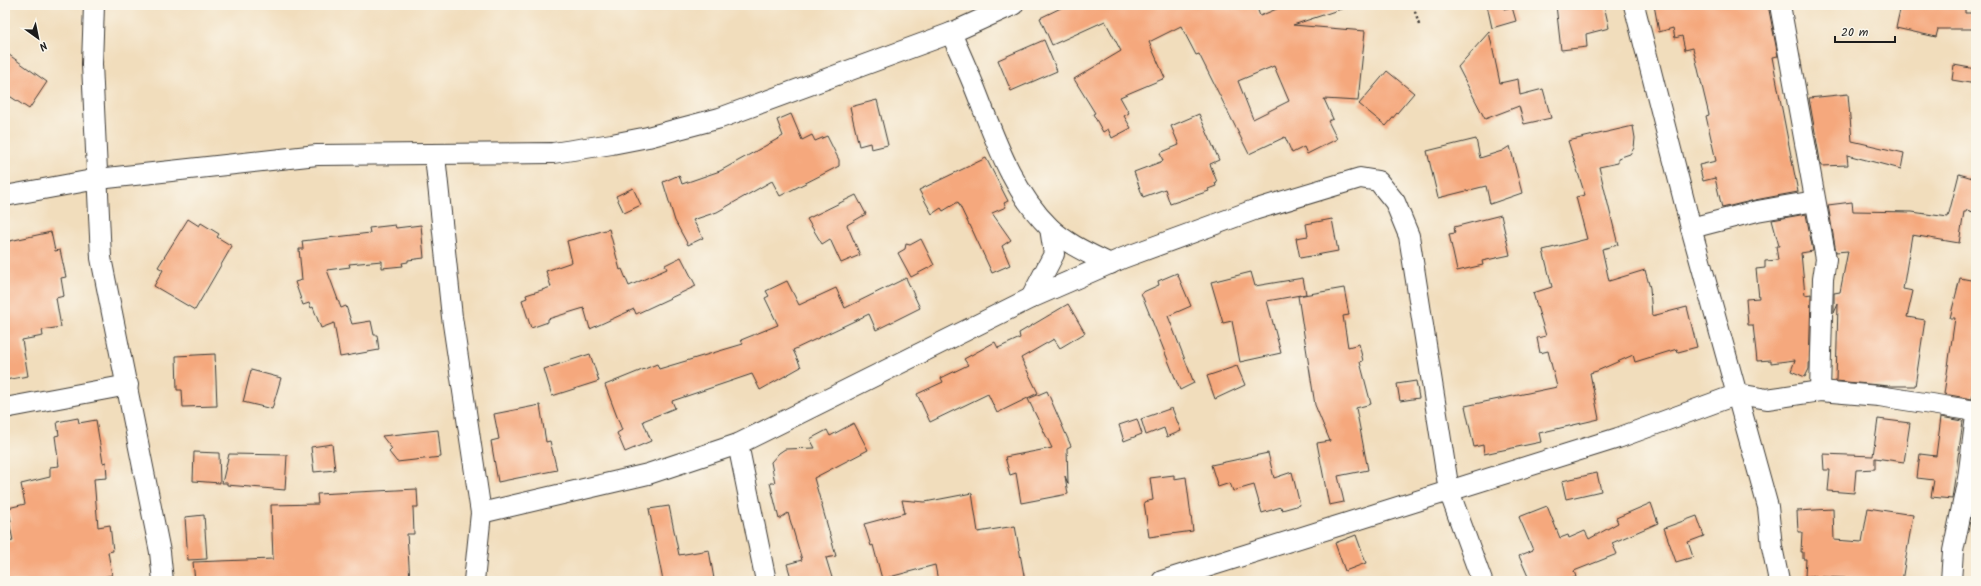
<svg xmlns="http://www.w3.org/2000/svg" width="1981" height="586" font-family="Kalam,sans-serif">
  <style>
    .building { fill: #f5a87d; fill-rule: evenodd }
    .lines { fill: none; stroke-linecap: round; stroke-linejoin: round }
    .minor-casing { stroke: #3c3934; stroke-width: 22 }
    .path { stroke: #3c3934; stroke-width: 2.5; stroke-dasharray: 3 3; stroke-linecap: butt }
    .minor { stroke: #fff; stroke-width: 20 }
  </style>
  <rect width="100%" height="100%" fill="#fbf7ec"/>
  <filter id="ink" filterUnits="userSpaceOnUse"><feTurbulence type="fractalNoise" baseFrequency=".025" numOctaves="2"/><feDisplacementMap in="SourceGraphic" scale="8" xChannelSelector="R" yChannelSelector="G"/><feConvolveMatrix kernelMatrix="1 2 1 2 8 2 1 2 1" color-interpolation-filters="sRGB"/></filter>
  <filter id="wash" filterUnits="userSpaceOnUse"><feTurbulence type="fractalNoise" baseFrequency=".012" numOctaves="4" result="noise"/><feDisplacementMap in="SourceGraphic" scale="16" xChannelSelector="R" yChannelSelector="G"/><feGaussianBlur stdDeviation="0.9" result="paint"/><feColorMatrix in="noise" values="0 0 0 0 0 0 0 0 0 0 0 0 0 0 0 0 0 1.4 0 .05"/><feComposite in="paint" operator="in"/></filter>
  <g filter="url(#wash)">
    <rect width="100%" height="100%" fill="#f1ddbc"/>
    <g id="blocks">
      <!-- building -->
      <g class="building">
        <path d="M 1067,5 L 1256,5 L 1260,16 L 1286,5 L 1343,5 L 1344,8 L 1293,25 L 1365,31 L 1358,101 L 1324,99 L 1333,119 L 1328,121 L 1337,139 L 1307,154 L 1304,147 L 1292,153 L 1285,137 L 1249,154 L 1199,54 L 1196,55 L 1181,26 L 1149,42 L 1165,78 L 1120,97 L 1129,113 L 1124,116 L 1131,128 L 1112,138 L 1108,129 L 1103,132 L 1093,114 L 1095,113 L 1074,79 L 1121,51 L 1105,21 L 1052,45 L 1040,18 ZM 1274,66 L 1289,101 L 1253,119 L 1238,81 Z"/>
        <polygon points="1487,5 1503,5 1504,9 1512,7 1516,21 1492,28"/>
        <polygon points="1556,5 1604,5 1609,28 1586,34 1587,47 1561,50"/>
        <polygon points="1654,5 1768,5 1778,56 1772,57 1798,192 1755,200 1722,208 1715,178 1703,181 1699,165 1716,161 1706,116 1709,115 1693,48 1685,50 1682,36 1675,38 1673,28 1659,32"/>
        <polygon points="1901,5 1965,6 1965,13 1976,13 1976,29 1938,29 1936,37 1896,28"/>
        <polygon points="1489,32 1500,83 1518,79 1520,95 1543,89 1551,118 1524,124 1519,106 1485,119 1458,67"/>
        <polygon points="1044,40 1057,71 1011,91 998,60"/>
        <polygon points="5,52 47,82 29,109 5,93"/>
        <polygon points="1954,65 1976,69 1976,84 1952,80"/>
        <polygon points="1387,71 1414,93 1386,126 1359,104"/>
        <polygon points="1848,94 1852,141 1904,153 1901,169 1847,155 1848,165 1821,166 1809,98"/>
        <polygon points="877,100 888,145 871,149 870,143 859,146 850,107"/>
        <polygon points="791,114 802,140 812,135 815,141 827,136 839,160 839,166 780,196 772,181 717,212 693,220 703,238 688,245 675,221 663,182 679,175 682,184 720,171 783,136 777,120"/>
        <polygon points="1199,114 1219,160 1210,164 1217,182 1215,183 1216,186 1208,189 1209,191 1170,204 1165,189 1143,197 1134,172 1163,161 1160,153 1179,145 1171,126"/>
        <polygon points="1633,126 1635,138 1634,148 1630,154 1618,158 1618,163 1599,167 1618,245 1602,249 1609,281 1645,270 1650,288 1652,316 1687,307 1697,347 1678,352 1677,349 1635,362 1633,355 1597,371 1590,373 1599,419 1539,433 1541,442 1484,454 1483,445 1474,447 1465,406 1557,387 1548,351 1540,353 1537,338 1546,336 1533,293 1552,287 1543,250 1587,239 1576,197 1585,195 1568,141"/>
        <polygon points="1476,139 1480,158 1502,151 1510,146 1522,193 1490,204 1486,186 1438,198 1427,151"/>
        <polygon points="986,158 1008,201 1004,203 1006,207 992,213 1011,240 1002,246 1010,265 992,273 970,225 969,225 958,202 943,211 941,208 932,214 919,190"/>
        <polygon points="1959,174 1976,179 1976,213 1967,210 1966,212 1964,212 1959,243 1912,235 1903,289 1913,291 1907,317 1925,320 1915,386 1889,386 1836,381 1838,304 1834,313 1834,293 1840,292 1848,251 1836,252 1828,205 1852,202 1853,211 1912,212 1948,217"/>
        <polygon points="633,188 641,205 624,213 616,196"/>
        <polygon points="856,195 866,214 847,225 860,255 841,263 830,239 822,244 807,219"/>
        <polygon points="1806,214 1813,251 1801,253 1805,295 1811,294 1809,369 1805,377 1791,371 1795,360 1771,363 1771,360 1757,361 1753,325 1748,325 1746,299 1759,298 1756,269 1765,268 1765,261 1778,260 1776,246 1779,246 1772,220"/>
        <polygon points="1501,215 1510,255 1482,261 1483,265 1457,271 1449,234 1455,233 1454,227"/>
        <polygon points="188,219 199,226 201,223 219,234 217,237 232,246 195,310 154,286 163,270 158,267"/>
        <polygon points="1332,219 1338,251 1300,258 1296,238 1308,236 1306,224"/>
        <polygon points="395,225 396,228 421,225 424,258 408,260 408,262 402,263 403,266 382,268 382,261 349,264 350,267 327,270 341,308 346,306 352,324 371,321 374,335 377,335 379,350 340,357 334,323 321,328 313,307 311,308 309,303 303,305 295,282 302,280 299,249 303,249 302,241 370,233 369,228"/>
        <polygon points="609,229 620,270 622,269 629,286 667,269 665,265 681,257 696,286 636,314 634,309 590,329 584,308 548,319 548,322 531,328 522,300 527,298 526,295 551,287 546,271 572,262 567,241"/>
        <polygon points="51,232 55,251 60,250 66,277 61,278 64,296 56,298 61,327 42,330 43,336 22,340 28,376 5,380 5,242"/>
        <polygon points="921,239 934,265 911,277 898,253 905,249 906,244 910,245"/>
        <polygon points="1251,272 1255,286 1303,278 1306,294 1267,301 1281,353 1240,362 1232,321 1223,323 1211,282"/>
        <polygon points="1177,273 1191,306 1168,316 1194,383 1180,390 1141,293 1159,285 1158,281"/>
        <polygon points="906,278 920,308 876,330 869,314 793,350 801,367 760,390 752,374 672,401 675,408 643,421 651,441 625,452 617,433 622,430 605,385 657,364 659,369 743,344 741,340 778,325 765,298 769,296 766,291 787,281 799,305 836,288 845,308"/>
        <polygon points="1960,278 1976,281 1976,384 1972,399 1944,394 1955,318 1950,318"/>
        <polygon points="1344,288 1349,315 1343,316 1348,347 1359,344 1363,361 1360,362 1371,404 1356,408 1368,470 1338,476 1344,502 1329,505 1317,443 1330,441 1315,405 1298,296"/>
        <polygon points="1068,304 1085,333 1060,348 1054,339 1021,358 1038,393 997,413 988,394 930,422 917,394 943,382 941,378 968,365 964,359 995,342 998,348 1020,338 1019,333"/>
        <polygon points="215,354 217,406 183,407 182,390 177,390 176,356"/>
        <polygon points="590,354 599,381 552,396 544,369"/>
        <polygon points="1237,366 1245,385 1215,399 1207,376"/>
        <polygon points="251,370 281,378 272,409 243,402"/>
        <polygon points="1416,381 1419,398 1400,401 1397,384"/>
        <polygon points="1047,391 1071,446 1067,448 1068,484 1065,476 1068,494 1021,503 1016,473 1010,475 1005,457 1052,448 1028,399"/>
        <polygon points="540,405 546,442 550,441 557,470 498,482 491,441 499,439 494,414"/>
        <polygon points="1172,408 1181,431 1167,437 1164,428 1146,435 1141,419"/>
        <polygon points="1941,417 1963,421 1952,499 1931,497 1934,480 1917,478 1920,454 1936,456"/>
        <polygon points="78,418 79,423 96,420 103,463 106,462 107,478 94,479 98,527 110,525 113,551 108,552 112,575 103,577 104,581 5,581 5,542 13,541 9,521 11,521 8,508 25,504 21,484 50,477 50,467 59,466 55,436 59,435 57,422"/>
        <polygon points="1137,419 1142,434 1124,441 1119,425"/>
        <polygon points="1878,419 1910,423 1904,462 1875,458 1875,469 1856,470 1854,493 1828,491 1830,470 1824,470 1823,454 1873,456"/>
        <polygon points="854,423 868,450 814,478 836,556 826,558 833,581 792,581 787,564 802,560 788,513 779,519 770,483 775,483 771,462 779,453 785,449 815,448 810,439 827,430 830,436"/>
        <polygon points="438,430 441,457 397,462 389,452 392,449 382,436"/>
        <polygon points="332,444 335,470 314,472 311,447"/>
        <polygon points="194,452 219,453 220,483 193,481"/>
        <polygon points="1268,453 1274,478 1292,472 1300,505 1282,510 1281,507 1262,513 1254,485 1233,491 1230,483 1218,487 1211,465"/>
        <polygon points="229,454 287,455 285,490 227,485 227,483 222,483"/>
        <polygon points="1597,473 1601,491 1566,499 1562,481"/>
        <polygon points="1174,475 1174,479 1186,477 1193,531 1149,537 1144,502 1153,500 1150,478"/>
        <polygon points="417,489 418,507 413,507 414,534 407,534 410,581 195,581 193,562 273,559 271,505 318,504 317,494"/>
        <polygon points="972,493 978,532 1015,526 1025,581 938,581 935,565 882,579 873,545 871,546 864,524 905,513 902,500 925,502"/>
        <polygon points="1651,503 1658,523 1612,543 1617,554 1574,571 1576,577 1564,581 1530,581 1519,556 1533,550 1519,517 1547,506 1560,538 1568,535 1569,538 1585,531 1589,539 1618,523 1616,518"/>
        <polygon points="669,506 679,555 709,550 714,579 701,581 663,581 649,509"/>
        <polygon points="1868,508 1913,515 1902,581 1861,581 1862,579 1805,576 1806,559 1803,559 1803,552 1801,552 1802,532 1798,532 1797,511 1833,509 1834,540 1862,542"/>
        <polygon points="204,515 207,559 188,560 185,517"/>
        <polygon points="1697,516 1704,536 1688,542 1693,557 1676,562 1664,528"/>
        <polygon points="1356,535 1366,563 1345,571 1335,543"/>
      </g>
    </g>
  </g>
  <g filter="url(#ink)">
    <use href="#blocks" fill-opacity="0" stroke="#3c3934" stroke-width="1"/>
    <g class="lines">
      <defs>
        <g id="minor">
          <polyline points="94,5 92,64 101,258 160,552 163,581"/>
          <polyline points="1634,5 1691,228 1768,507 1772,547 1779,581"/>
          <polyline points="1780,5 1826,259 1823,279 1820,391"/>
          <path d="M 951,33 C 959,51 967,69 974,86 C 994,136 1011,190 1050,228 C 1067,244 1090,254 1110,264"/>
          <polyline points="435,156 452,317 481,513 474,581"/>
          <polyline points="5,196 98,179 317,155 553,153 612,144 648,137 720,118 951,33 1013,5"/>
          <polyline points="1691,228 1757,211 1815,201"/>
          <polyline points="1031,298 1054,254 1050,228"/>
          <polyline points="5,408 128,385"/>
          <polyline points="738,444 766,581"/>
          <polyline points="481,513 648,474 738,444 1031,298 1123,258 1254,210 1360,178 1378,181 1395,202 1409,236 1449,491 1482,581"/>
          <polyline points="1162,581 1618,438 1738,394 1767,399 1820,391 1879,396 1976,411"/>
          <polyline points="1951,581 1953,551 1968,478 1976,416"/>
        </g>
      </defs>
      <!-- minor casing -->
      <use href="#minor" class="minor-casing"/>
      <!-- path -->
      <polyline class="path" points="1413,5 1419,25"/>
      <!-- minor -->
      <use href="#minor" class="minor"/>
    </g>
  </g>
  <!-- margin -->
  <rect width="1981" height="586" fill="none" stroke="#fbf7ec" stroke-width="20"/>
  <!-- north arrow -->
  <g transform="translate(38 38) rotate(147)" stroke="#fbf7ec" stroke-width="3" paint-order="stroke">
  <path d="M0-3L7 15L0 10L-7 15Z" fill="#1c1c1c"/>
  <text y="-6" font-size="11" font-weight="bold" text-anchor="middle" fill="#1c1c1c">N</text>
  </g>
  <!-- scale -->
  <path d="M1835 36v6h60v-6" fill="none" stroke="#1c1c1c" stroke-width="2"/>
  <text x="1841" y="36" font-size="12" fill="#1c1c1c" stroke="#fbf7ec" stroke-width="3" paint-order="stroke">20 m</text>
</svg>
